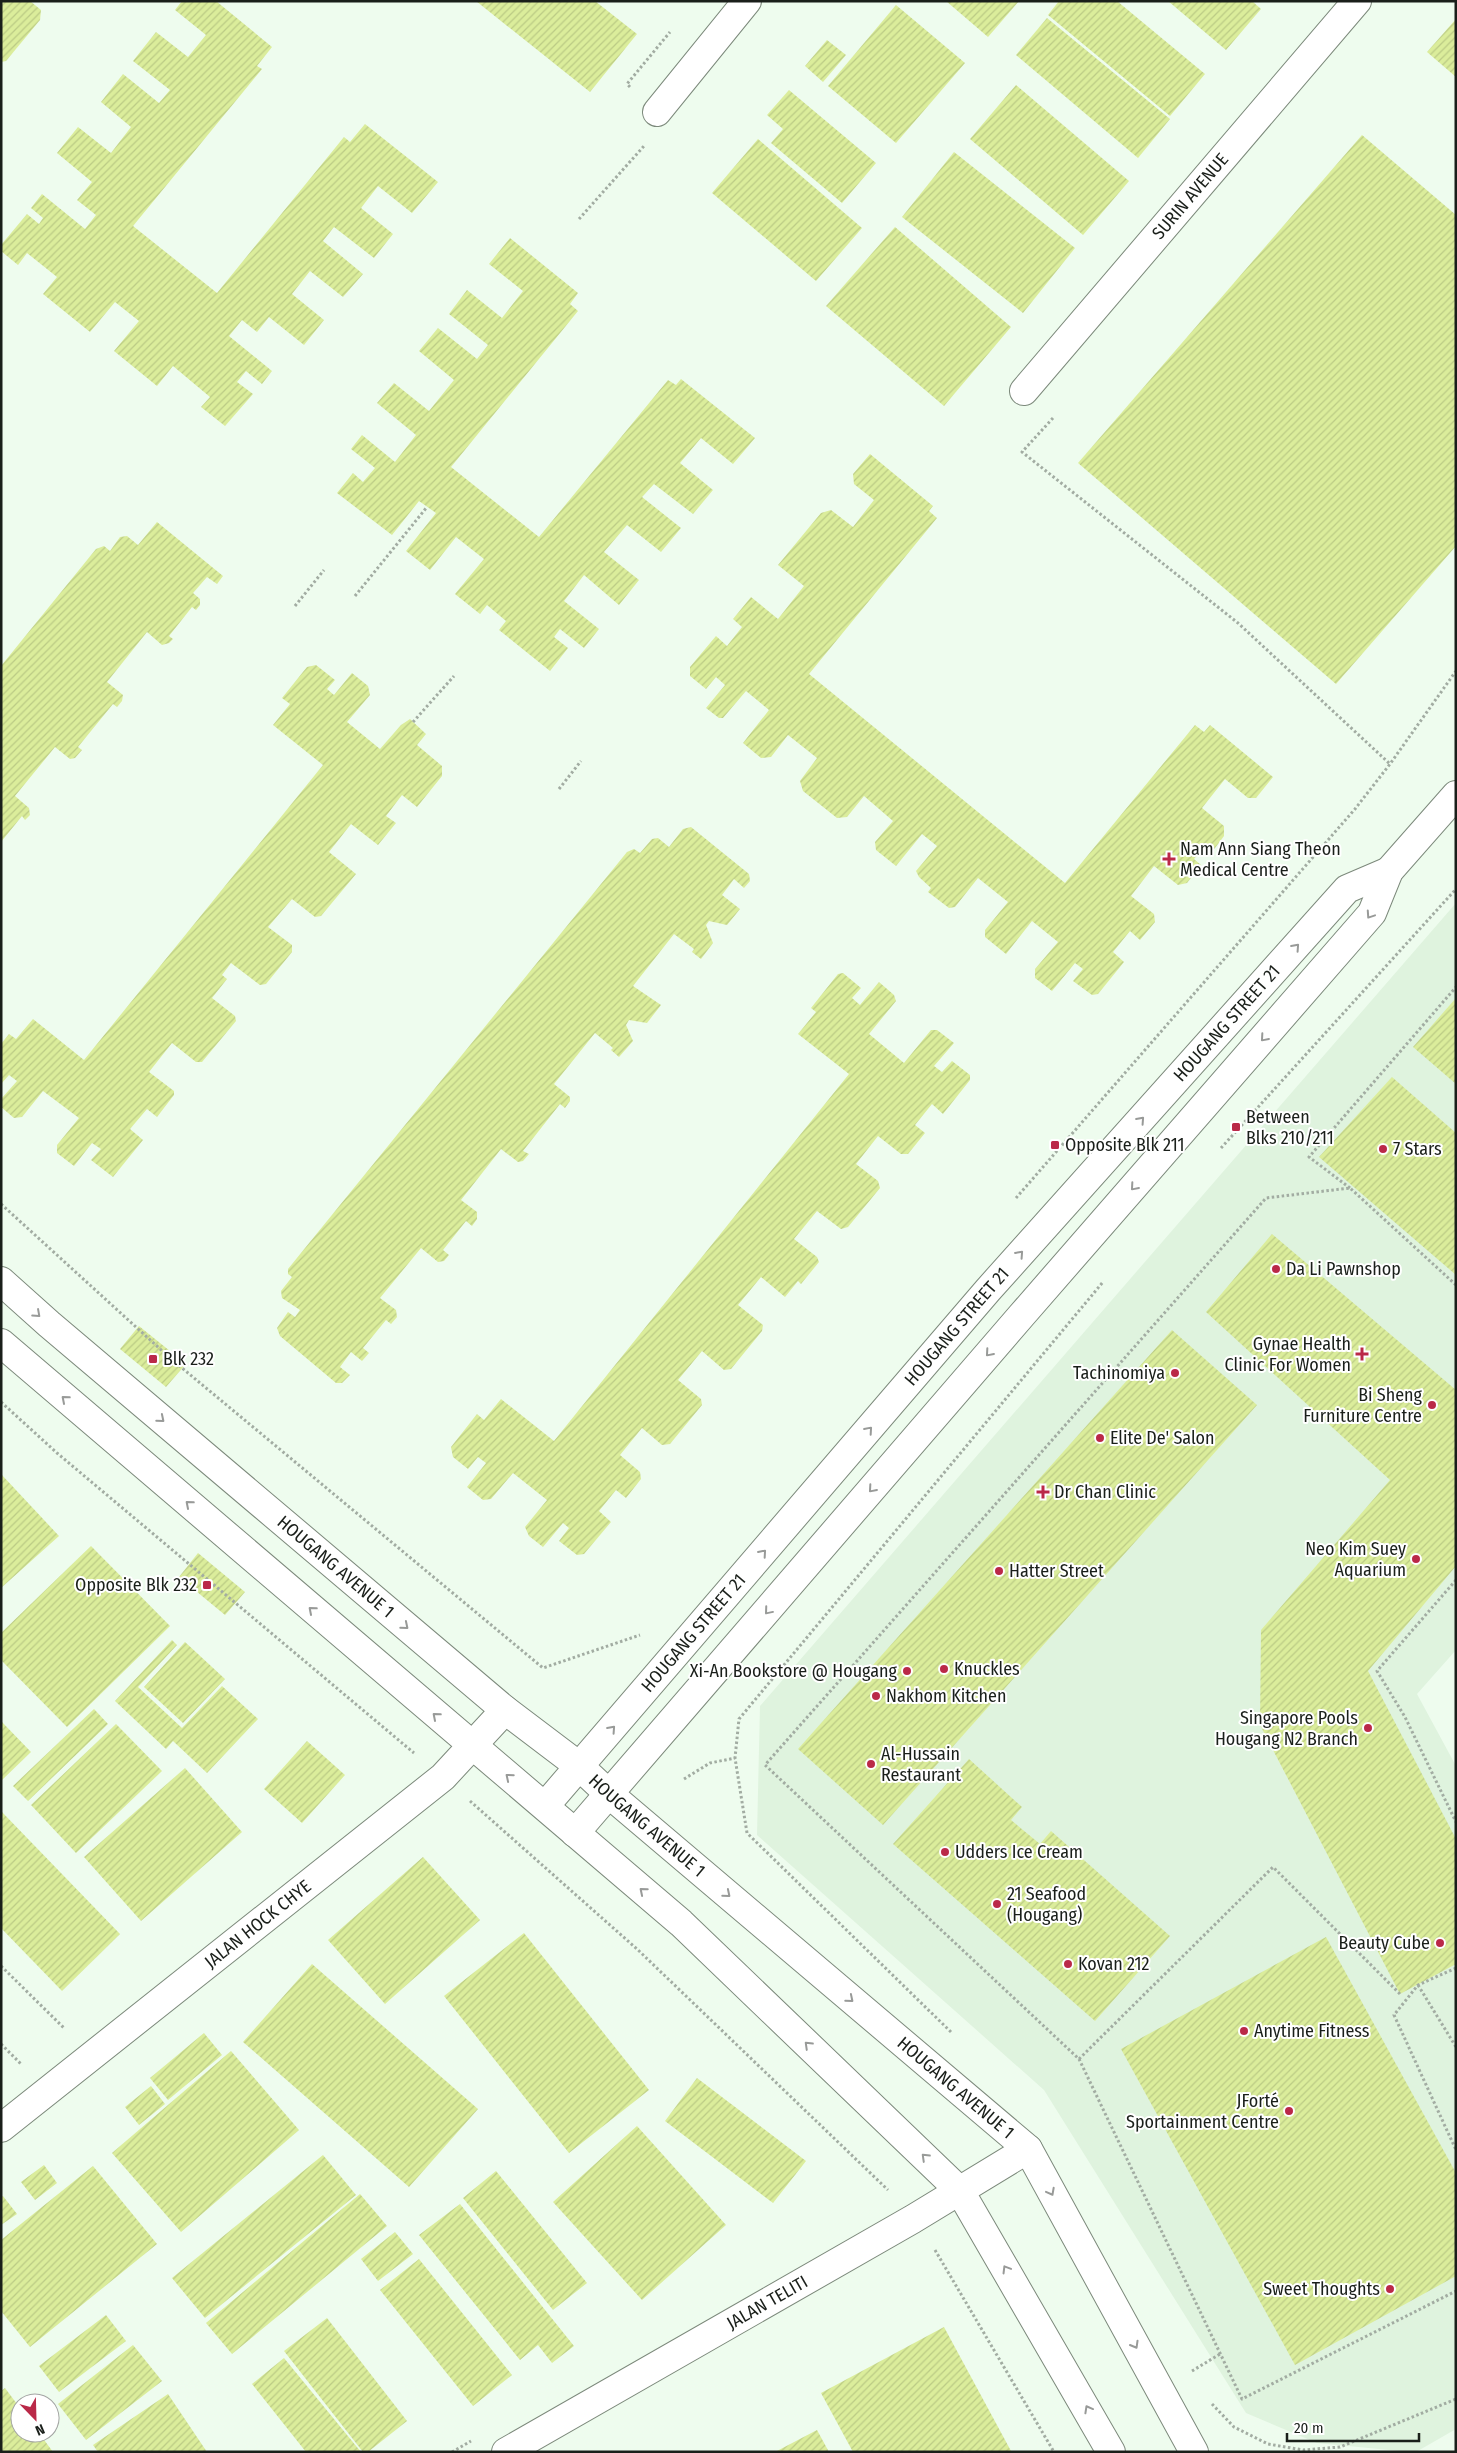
<svg xmlns="http://www.w3.org/2000/svg" width="1457" height="2453" font-family="'Fira Sans Condensed',sans-serif">
  <style>
    .built { fill: #dff3de }
    .building { fill: url(#building-hatch) }
    .lines { fill: none; stroke-linecap: round; stroke-linejoin: round }
    .minor-casing { stroke: #7c897b; stroke-width: 30 }
    .secondary-casing { stroke: #7c897b; stroke-width: 30 }
    .path { stroke: #a2aca2; stroke-width: 3; stroke-dasharray: 2.5 2.5; stroke-linecap: butt }
    .minor { stroke: #fff; stroke-width: 28 }
    .secondary { stroke: #fff; stroke-width: 28 }
    .oneway { stroke: #989a98 }
    .poi-dot { fill: #ba2948; stroke: #fff; stroke-width: 2 }
    .labels { text-anchor: middle; stroke-width: 4; stroke-linejoin: round; paint-order: stroke }
    .street-label { font-size: 18px; fill: #1a1f1a; stroke: #fff }
    .poi-label { font-size: 18px; fill: #1a1f1a; stroke: #fff; text-anchor: start }
  </style>
  <defs>
    <pattern id="building-hatch" width="6" height="6" patternUnits="userSpaceOnUse" patternTransform="scale(1.25)"><rect width="6" height="6" fill="#dbed9b"/><path d="M-1 1l2-2M0 6l6-6M5 7l2-2" fill="none" stroke="#bbcb85"/></pattern>
  </defs>
  <rect width="100%" height="100%" fill="#eefcee"/>
  <!-- built -->
  <polygon class="built" points="1456,903 1456,1650 1417,1694 1456,1766 1456,2429 1416,2452 1410,2452 1317,2443 1246,2413 1044,2090 757,1835 760,1706"/>
  <!-- building -->
  <g class="building">
    <polygon points="1,1 30,1 41,10 40,20 6,61 1,62"/>
    <polygon points="182,1 216,1 272,47 257,66 262,69 133,226 217,293 344,137 350,142 365,124 438,182 412,213 378,186 361,208 393,234 374,258 334,227 323,241 363,274 343,297 310,271 292,294 324,320 304,345 269,317 257,332 242,320 229,336 272,371 262,384 246,371 237,382 253,394 225,426 201,407 210,397 173,366 157,386 114,351 139,321 115,302 90,332 43,294 57,277 27,253 18,265 1,251 1,245 27,214 39,224 43,218 31,208 42,194 85,229 96,215 77,200 92,182 57,153 78,127 111,153 131,127 101,102 123,74 159,103 170,90 133,61 156,32 188,57 206,35 175,10"/>
    <polygon points="476,1 595,1 637,34 590,92"/>
    <polygon points="946,1 1019,1 988,37"/>
    <polygon points="1059,1 1117,1 1205,74 1170,116 1048,15"/>
    <polygon points="1168,1 1252,1 1261,9 1226,50"/>
    <polygon points="896,5 965,63 896,143 828,86"/>
    <polygon points="1047,18 1170,119 1138,158 1016,55"/>
    <polygon points="1456,19 1456,77 1427,52"/>
    <polygon points="827,40 846,55 823,82 805,66"/>
    <polygon points="1016,85 1129,181 1083,235 970,139"/>
    <polygon points="789,90 876,163 842,203 771,143 783,129 767,115"/>
    <polygon points="1362,135 1456,215 1456,546 1336,684 1078,463"/>
    <polygon points="758,139 862,228 816,281 712,193"/>
    <polygon points="954,152 1075,248 1023,313 902,217"/>
    <polygon points="895,227 1011,327 944,406 826,306"/>
    <polygon points="510,238 578,293 570,304 578,311 451,467 539,537 668,380 676,385 681,379 755,438 733,464 701,438 680,463 713,490 693,514 654,484 642,497 681,528 661,552 627,525 604,552 639,580 619,605 584,575 564,601 599,629 584,648 560,629 554,637 568,648 550,671 499,630 506,621 487,605 480,614 455,594 484,559 456,537 430,570 406,551 436,513 419,501 392,535 337,493 353,473 363,482 375,468 351,449 362,435 395,462 416,435 377,403 394,383 429,411 454,380 419,351 438,328 477,359 488,345 449,314 467,290 502,318 523,291 489,264"/>
    <polygon points="870,454 933,506 929,511 937,518 809,674 1065,883 1195,725 1204,732 1210,725 1273,777 1256,798 1248,798 1225,779 1202,808 1224,826 1224,836 1212,852 1205,846 1194,859 1201,865 1187,883 1178,885 1154,866 1131,896 1154,914 1155,922 1140,940 1130,931 1113,952 1124,962 1098,994 1092,995 1073,981 1083,969 1075,963 1052,991 1035,978 1035,969 1058,942 1032,921 1006,954 985,937 985,930 1008,902 978,878 955,907 949,908 928,892 931,888 919,877 916,871 937,846 922,834 896,866 876,850 875,842 893,821 864,796 847,817 837,818 803,791 800,781 817,758 788,735 771,757 761,758 743,743 769,710 746,691 723,718 719,718 706,708 725,685 716,677 706,689 690,676 690,667 716,636 727,646 742,627 733,619 751,597 778,619 804,586 778,565 821,513 831,510 853,527 874,500 854,484 853,474"/>
    <polygon points="157,522 223,576 217,584 207,577 193,593 200,599 200,605 196,610 192,607 169,636 173,639 169,643 162,645 147,632 107,682 123,695 122,701 117,707 113,704 78,747 82,750 75,758 70,759 55,747 15,796 29,808 30,815 25,820 22,816 1,842 1,666 96,549 104,546 110,551 120,537 127,536 138,545"/>
    <polygon points="316,665 335,680 327,689 334,695 352,673 368,686 370,695 347,722 380,749 401,725 410,719 426,734 417,745 442,766 442,776 417,807 402,795 386,816 396,823 378,845 351,824 329,852 356,874 321,916 315,917 292,899 268,927 292,945 292,952 266,984 260,985 231,963 222,975 227,979 212,998 235,1016 236,1021 202,1062 196,1062 172,1043 149,1072 174,1091 174,1095 157,1117 147,1109 130,1129 143,1140 113,1177 91,1160 101,1149 92,1143 74,1166 57,1153 57,1145 79,1118 43,1091 22,1117 14,1118 1,1107 1,1099 17,1081 9,1075 1,1084 1,1044 9,1034 16,1039 33,1019 84,1060 323,765 273,725 290,704 282,698 307,667"/>
    <polygon points="691,827 749,874 750,881 744,888 734,879 722,895 740,909 727,925 709,921 706,925 713,943 701,959 692,952 694,949 674,934 633,986 661,1005 647,1023 629,1020 626,1025 633,1041 619,1057 611,1050 613,1048 595,1033 554,1084 570,1097 570,1101 565,1108 560,1104 523,1151 529,1154 523,1161 518,1162 501,1149 461,1200 477,1212 477,1219 472,1226 466,1221 443,1250 449,1255 444,1261 438,1262 421,1248 380,1298 396,1310 397,1317 391,1324 386,1320 363,1348 369,1353 362,1361 351,1352 340,1367 350,1375 342,1383 336,1383 280,1336 277,1328 288,1312 295,1317 300,1310 282,1298 281,1291 292,1277 288,1274 288,1269 627,852 634,849 640,853 652,839 658,838 669,847 683,829"/>
    <polygon points="843,973 861,988 852,998 860,1005 879,982 894,995 896,1001 869,1034 904,1063 931,1030 937,1030 954,1043 934,1066 942,1072 952,1061 970,1075 970,1080 943,1114 932,1104 915,1125 925,1133 908,1154 901,1154 878,1136 856,1164 878,1181 880,1188 848,1227 841,1229 817,1211 794,1239 817,1257 819,1262 801,1284 798,1281 785,1297 761,1277 738,1305 763,1325 762,1331 731,1369 724,1370 702,1351 678,1380 701,1399 702,1405 670,1444 662,1445 642,1428 620,1455 640,1472 641,1479 626,1498 616,1490 599,1511 611,1522 584,1554 577,1555 559,1541 569,1528 563,1523 543,1547 529,1536 525,1527 547,1500 513,1473 491,1499 483,1500 467,1487 486,1463 478,1457 468,1469 453,1457 451,1447 477,1414 484,1420 501,1399 554,1441 849,1074 798,1034 816,1012 811,1008 838,974"/>
    <polygon points="1456,998 1456,1084 1413,1047"/>
    <polygon points="1392,1077 1456,1133 1456,1275 1319,1157"/>
    <polygon points="1272,1234 1456,1390 1456,1566 1368,1671 1456,1839 1456,1964 1400,1994 1260,1725 1261,1630 1390,1480 1206,1312"/>
    <polygon points="139,1326 186,1364 166,1387 120,1349"/>
    <polygon points="1172,1330 1257,1405 883,1825 798,1749"/>
    <polygon points="1,1474 59,1536 1,1588"/>
    <polygon points="91,1546 170,1626 67,1727 1,1660 1,1633"/>
    <polygon points="198,1553 245,1592 225,1615 179,1577"/>
    <polygon points="172,1640 177,1645 138,1687 182,1728 222,1686 258,1719 207,1773 173,1741 166,1749 115,1701"/>
    <polygon points="185,1642 225,1679 183,1723 144,1687"/>
    <polygon points="94,1709 108,1724 28,1801 13,1786"/>
    <polygon points="1,1721 31,1752 1,1781"/>
    <polygon points="116,1724 162,1771 76,1853 31,1805"/>
    <polygon points="307,1741 345,1775 302,1823 264,1789"/>
    <polygon points="969,1759 1022,1807 1011,1820 1040,1844 1051,1831 1170,1936 1095,2021 893,1844"/>
    <polygon points="185,1768 242,1832 141,1921 84,1857"/>
    <polygon points="1,1811 120,1934 62,1991 1,1928"/>
    <polygon points="423,1857 480,1920 385,2004 328,1940"/>
    <polygon points="524,1933 649,2090 569,2153 444,1996"/>
    <polygon points="1326,1937 1456,2173 1456,2276 1295,2365 1121,2049"/>
    <polygon points="312,1964 478,2109 409,2187 243,2042"/>
    <polygon points="204,2033 222,2055 168,2100 150,2078"/>
    <polygon points="231,2051 299,2130 181,2232 112,2153"/>
    <polygon points="697,2078 806,2161 773,2203 665,2121"/>
    <polygon points="151,2086 165,2104 139,2125 125,2107"/>
    <polygon points="637,2126 726,2225 642,2300 553,2202"/>
    <polygon points="323,2155 356,2195 205,2318 172,2278"/>
    <polygon points="44,2165 57,2183 35,2200 21,2182"/>
    <polygon points="93,2166 157,2244 30,2347 1,2311 1,2240"/>
    <polygon points="496,2171 587,2283 553,2310 463,2198"/>
    <polygon points="360,2194 387,2226 232,2354 206,2323"/>
    <polygon points="3,2196 17,2214 1,2225 1,2197"/>
    <polygon points="460,2204 574,2346 552,2363 538,2345 520,2360 419,2235"/>
    <polygon points="395,2232 413,2254 378,2281 361,2259"/>
    <polygon points="419,2259 512,2375 473,2406 380,2290"/>
    <polygon points="106,2315 126,2341 59,2392 39,2366"/>
    <polygon points="327,2318 407,2421 368,2452 363,2452 284,2351"/>
    <polygon points="944,2327 1011,2451 853,2452 821,2393"/>
    <polygon points="133,2345 162,2381 86,2440 58,2404"/>
    <polygon points="284,2358 361,2452 306,2452 252,2384"/>
    <polygon points="5,2388 20,2408 20,2433 39,2433 53,2452 1,2452 1,2391"/>
    <polygon points="168,2394 207,2452 98,2452 93,2445"/>
    <polygon points="817,2430 829,2452 775,2452"/>
  </g>
  <g class="lines">
    <defs>
      <g id="minor">
        <polyline points="657,112 747,1"/>
        <path id="s1" d="M 1024,391 L 1357,1"/>
        <path id="s2" d="M 545,1806 L 988,1290 L 1347,889 L 1389,871"/>
        <polyline points="575,1833 1021,1316 1372,913 1389,871 1456,795"/>
        <path id="s3" d="M 1,2128 L 443,1777 L 505,1710"/>
        <path id="s4" d="M 506,2452 L 913,2219 L 1028,2149"/>
      </g>
      <g id="secondary">
        <path id="s5" d="M 1,1281 L 49,1324 L 505,1710 L 579,1766 L 609,1794 L 1028,2149 L 1194,2452"/>
        <polyline points="1,1343 681,1923 960,2191 1111,2452"/>
      </g>
    </defs>
    <!-- minor casing -->
    <use href="#minor" class="minor-casing"/>
    <!-- secondary casing -->
    <use href="#secondary" class="secondary-casing"/>
    <!-- path -->
    <g class="path">
      <polyline points="630,87 627,84 670,32"/>
      <polyline points="579,219 644,146"/>
      <polyline points="1053,418 1022,452 1238,623 1390,764"/>
      <polyline points="355,596 427,507"/>
      <polyline points="295,606 324,570"/>
      <polyline points="413,722 454,676"/>
      <polyline points="559,789 581,761"/>
      <polyline points="1221,1148 1456,889"/>
      <polyline points="1350,1188 1309,1157 1456,987"/>
      <polyline points="1016,1198 1355,809 1390,764 1456,671"/>
      <polyline points="1,1204 170,1358 543,1668 640,1635"/>
      <polyline points="1456,1285 1350,1188 1266,1198 765,1765 1079,2059 1242,2399 1456,2291"/>
      <polyline points="1,1402 57,1453 414,1753"/>
      <polyline points="1456,1580 1377,1671 1405,1717 1456,1822"/>
      <polyline points="684,1779 710,1763 735,1758"/>
      <polyline points="470,1801 637,1949 888,2190"/>
      <polyline points="1,1966 65,2029"/>
      <polyline points="1456,1968 1418,1985 1394,2015 1456,2150"/>
      <polyline points="1418,1985 1456,2047"/>
      <polyline points="951,2032 747,1833 735,1758 739,1719 1103,1282"/>
      <polyline points="1,2044 22,2065"/>
      <polyline points="1079,2059 1273,1867 1400,1994"/>
      <polyline points="935,2250 1054,2452"/>
      <polyline points="1192,2371 1220,2354"/>
      <polyline points="1212,2404 1234,2427 1268,2444 1303,2450 1340,2447 1456,2399"/>
      <polyline points="452,2452 471,2441"/>
    </g>
    <!-- minor -->
    <use href="#minor" class="minor"/>
    <!-- secondary -->
    <use href="#secondary" class="secondary"/>
  </g>
  <!-- one-way arrows -->
  <defs><path id="oneway-chevron" d="M-2-3.5L2.5 0L-2 3.5" fill="none" stroke-width="1.6" stroke-linecap="round" stroke-linejoin="round" transform="scale(1.25)"/></defs>
  <g class="oneway">
    <use href="#oneway-chevron" transform="translate(1370 915) rotate(124)"/>
    <use href="#oneway-chevron" transform="translate(1296 947) rotate(-48)"/>
    <use href="#oneway-chevron" transform="translate(1264 1038) rotate(131)"/>
    <use href="#oneway-chevron" transform="translate(1141 1120) rotate(-48)"/>
    <use href="#oneway-chevron" transform="translate(1134 1187) rotate(131)"/>
    <use href="#oneway-chevron" transform="translate(1020 1254) rotate(-48)"/>
    <use href="#oneway-chevron" transform="translate(37 1314) rotate(42)"/>
    <use href="#oneway-chevron" transform="translate(989 1353) rotate(131)"/>
    <use href="#oneway-chevron" transform="translate(65 1399) rotate(-139)"/>
    <use href="#oneway-chevron" transform="translate(161 1419) rotate(40)"/>
    <use href="#oneway-chevron" transform="translate(869 1430) rotate(-49)"/>
    <use href="#oneway-chevron" transform="translate(872 1489) rotate(131)"/>
    <use href="#oneway-chevron" transform="translate(189 1504) rotate(-139)"/>
    <use href="#oneway-chevron" transform="translate(763 1553) rotate(-49)"/>
    <use href="#oneway-chevron" transform="translate(312 1610) rotate(-139)"/>
    <use href="#oneway-chevron" transform="translate(768 1611) rotate(130)"/>
    <use href="#oneway-chevron" transform="translate(405 1626) rotate(40)"/>
    <use href="#oneway-chevron" transform="translate(436 1716) rotate(-139)"/>
    <use href="#oneway-chevron" transform="translate(612 1729) rotate(-48)"/>
    <use href="#oneway-chevron" transform="translate(509 1777) rotate(-140)"/>
    <use href="#oneway-chevron" transform="translate(643 1891) rotate(-140)"/>
    <use href="#oneway-chevron" transform="translate(727 1894) rotate(40)"/>
    <use href="#oneway-chevron" transform="translate(850 1999) rotate(40)"/>
    <use href="#oneway-chevron" transform="translate(808 2045) rotate(-136)"/>
    <use href="#oneway-chevron" transform="translate(925 2157) rotate(-136)"/>
    <use href="#oneway-chevron" transform="translate(1051 2192) rotate(62)"/>
    <use href="#oneway-chevron" transform="translate(1006 2269) rotate(-121)"/>
    <use href="#oneway-chevron" transform="translate(1135 2345) rotate(60)"/>
    <use href="#oneway-chevron" transform="translate(1088 2409) rotate(-119)"/>
  </g>
  <!-- markers -->
  <g class="poi-dot">
    <path d="M1166.5 851.5h5v5h5v5h-5v5h-5v-5h-5v-5h5z"/>
    <rect x="1231" y="1122" width="10" height="10" rx="2.5"/>
    <rect x="1050" y="1140" width="10" height="10" rx="2.5"/>
    <circle cx="1383" cy="1149" r="5"/>
    <circle cx="1276" cy="1269" r="5"/>
    <path d="M1359.5 1346.5h5v5h5v5h-5v5h-5v-5h-5v-5h5z"/>
    <rect x="148" y="1354" width="10" height="10" rx="2.5"/>
    <circle cx="1175" cy="1373" r="5"/>
    <circle cx="1432" cy="1405" r="5"/>
    <circle cx="1100" cy="1438" r="5"/>
    <path d="M1040.5 1484.5h5v5h5v5h-5v5h-5v-5h-5v-5h5z"/>
    <circle cx="1416" cy="1559" r="5"/>
    <circle cx="999" cy="1571" r="5"/>
    <rect x="202" y="1580" width="10" height="10" rx="2.5"/>
    <circle cx="944" cy="1669" r="5"/>
    <circle cx="907" cy="1671" r="5"/>
    <circle cx="876" cy="1696" r="5"/>
    <circle cx="1368" cy="1728" r="5"/>
    <circle cx="871" cy="1764" r="5"/>
    <circle cx="945" cy="1852" r="5"/>
    <circle cx="997" cy="1904" r="5"/>
    <circle cx="1440" cy="1943" r="5"/>
    <circle cx="1068" cy="1964" r="5"/>
    <circle cx="1244" cy="2031" r="5"/>
    <circle cx="1289" cy="2111" r="5"/>
    <circle cx="1390" cy="2289" r="5"/>
  </g>
  <g class="labels">
    <!-- street labels -->
    <g class="street-label">
      <text dy="6" stroke="none"><textPath href="#s1" startOffset="256">SURIN AVENUE</textPath></text>
      <text dy="6" stroke="none"><textPath href="#s2" startOffset="1038">HOUGANG STREET 21</textPath></text>
      <text dy="6" stroke="none"><textPath href="#s2" startOffset="632">HOUGANG STREET 21</textPath></text>
      <text dy="6" stroke="none"><textPath href="#s5" startOffset="440">HOUGANG AVENUE 1</textPath></text>
      <text dy="6" stroke="none"><textPath href="#s2" startOffset="228">HOUGANG STREET 21</textPath></text>
      <text dy="6" stroke="none"><textPath href="#s5" startOffset="845">HOUGANG AVENUE 1</textPath></text>
      <text dy="6" stroke="none"><textPath href="#s3" startOffset="328">JALAN HOCK CHYE</textPath></text>
      <text dy="6" stroke="none"><textPath href="#s5" startOffset="1250">HOUGANG AVENUE 1</textPath></text>
      <text dy="6" stroke="none"><textPath href="#s4" startOffset="301">JALAN TELITI</textPath></text>
    </g>
    <!-- poi labels -->
    <g class="poi-label">
      <text x="1180" y="855">Nam Ann Siang Theon<tspan x="1180" dy="21">Medical Centre</tspan></text>
      <text x="1246" y="1123">Between<tspan x="1246" dy="21">Blks 210/211</tspan></text>
      <text x="1065" y="1151">Opposite Blk 211</text>
      <text x="1393" y="1155">7 Stars</text>
      <text x="1286" y="1275">Da Li Pawnshop</text>
      <text x="1351" y="1350" text-anchor="end">Gynae Health<tspan x="1351" dy="21">Clinic For Women</tspan></text>
      <text x="163" y="1365">Blk 232</text>
      <text x="1165" y="1379" text-anchor="end">Tachinomiya</text>
      <text x="1422" y="1401" text-anchor="end">Bi Sheng<tspan x="1422" dy="21">Furniture Centre</tspan></text>
      <text x="1110" y="1444">Elite De' Salon</text>
      <text x="1054" y="1498">Dr Chan Clinic</text>
      <text x="1406" y="1555" text-anchor="end">Neo Kim Suey<tspan x="1406" dy="21">Aquarium</tspan></text>
      <text x="1009" y="1577">Hatter Street</text>
      <text x="197" y="1591" text-anchor="end">Opposite Blk 232</text>
      <text x="954" y="1675">Knuckles</text>
      <text x="897" y="1677" text-anchor="end">Xi-An Bookstore @ Hougang</text>
      <text x="886" y="1702">Nakhom Kitchen</text>
      <text x="1358" y="1724" text-anchor="end">Singapore Pools<tspan x="1358" dy="21">Hougang N2 Branch</tspan></text>
      <text x="881" y="1760">Al-Hussain<tspan x="881" dy="21">Restaurant</tspan></text>
      <text x="955" y="1858">Udders Ice Cream</text>
      <text x="1007" y="1900">21 Seafood<tspan x="1007" dy="21">(Hougang)</tspan></text>
      <text x="1430" y="1949" text-anchor="end">Beauty Cube</text>
      <text x="1078" y="1970">Kovan 212</text>
      <text x="1254" y="2037">Anytime Fitness</text>
      <text x="1279" y="2107" text-anchor="end">JForté<tspan x="1279" dy="21">Sportainment Centre</tspan></text>
      <text x="1380" y="2295" text-anchor="end">Sweet Thoughts</text>
    </g>
  </g>
  <!-- border -->
  <rect width="1457" height="2453" fill="none" stroke="#1a1f1a" stroke-width="5"/>
  <!-- north arrow -->
  <g transform="translate(35 2418) rotate(157)"><circle r="24" fill="#ffffff" stroke="#a3a5a3"/>
  <path d="M0-4L9 19L0 12L-9 19Z" fill="#ba2948"/>
  <text y="-8" font-size="14" font-weight="bold" text-anchor="middle" fill="#1a1f1a">N</text>
  </g>
  <!-- scale -->
  <path d="M1287 2433v8h132v-8" fill="none" stroke="#1a1f1a" stroke-width="2.5"/>
  <text x="1294" y="2433" font-size="15" fill="#1a1f1a" stroke="#ffffff" stroke-width="4" paint-order="stroke">20 m</text>
</svg>
